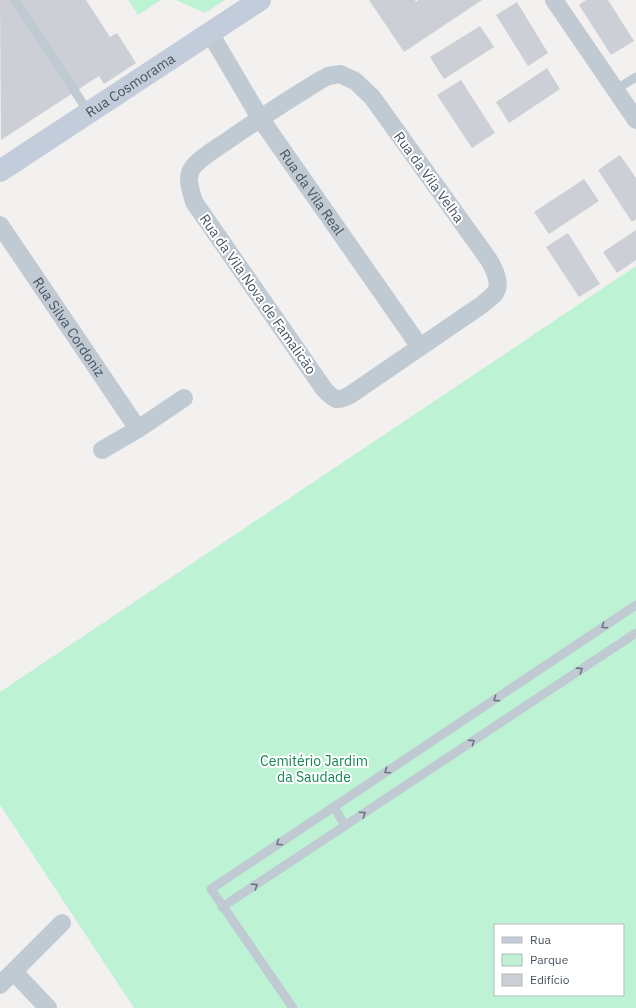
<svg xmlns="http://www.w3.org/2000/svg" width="636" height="1008" font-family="'IBM Plex Sans',sans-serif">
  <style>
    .green { fill: #bdf2d4; fill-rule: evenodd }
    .building { fill: #cccfd5 }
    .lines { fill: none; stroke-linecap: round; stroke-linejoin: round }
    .lane { stroke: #c0cad3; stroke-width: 9 }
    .street { stroke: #c0cad3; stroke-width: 18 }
    .secondary { stroke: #c2ccda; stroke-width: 22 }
    .oneway { stroke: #6b7682 }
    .labels { text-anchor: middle; stroke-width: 4; stroke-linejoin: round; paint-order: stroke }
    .street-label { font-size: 14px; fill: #47525f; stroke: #fff }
    .park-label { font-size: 14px; fill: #128652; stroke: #fff }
  </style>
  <rect width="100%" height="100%" fill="#f3f0f0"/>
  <!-- green -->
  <g class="green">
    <polygon points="128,0 161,0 138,15"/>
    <polygon points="176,0 225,0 205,13"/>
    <path d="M 636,266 L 636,1008 L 134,1008 L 0,805 L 0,692 ZM 495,925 L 623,925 L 623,995 L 495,995 Z"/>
  </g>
  <!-- building -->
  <g class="building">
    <polygon points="0,0 86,0 110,37 117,33 136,63 104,84 99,76 1,140"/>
    <polygon points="369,0 415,0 416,2 418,0 482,0 404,52"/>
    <polygon points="586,0 608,0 634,41 611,55 579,5"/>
    <polygon points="517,2 548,53 528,66 496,15"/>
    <polygon points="480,26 494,47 444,79 430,57"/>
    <polygon points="547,68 560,89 509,123 496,102"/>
    <polygon points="461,80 495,133 472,148 437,95"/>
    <polygon points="620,155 636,178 636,219 632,222 598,170"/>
    <polygon points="584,179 599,201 549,234 534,212"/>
    <polygon points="636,230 636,260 617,273 603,252"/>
    <polygon points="568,233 600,284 579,297 546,247"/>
  </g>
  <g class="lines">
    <!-- lane -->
    <g class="lane">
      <polyline points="15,0 89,113"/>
      <polyline points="615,90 636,77"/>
      <polyline points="334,807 345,826"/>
      <polyline points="222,907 636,633"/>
      <polyline points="293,1008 211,889 636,605"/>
    </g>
    <!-- street -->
    <g class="street">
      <polyline points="554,0 636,120"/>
      <path id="s1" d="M 210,33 L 260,118 L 420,347"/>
      <path d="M 340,74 L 355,81 L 372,97 L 489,260 C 494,269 502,283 495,293 C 492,297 487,300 483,304 L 350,395 C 337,402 334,400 324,389 L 194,202 C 191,191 185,177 193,167 C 201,157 217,148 227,141 C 257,120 288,100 319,81 L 328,76 Z"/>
      <path id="s2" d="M 0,225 L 138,429"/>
      <polyline points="102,450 138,429 184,398"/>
      <polyline points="14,972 48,1008"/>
      <polyline points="0,985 62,923"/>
    </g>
    <!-- secondary -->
    <path class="secondary" id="s3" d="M 0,171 L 260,0"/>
  </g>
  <!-- one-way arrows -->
  <defs><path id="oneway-chevron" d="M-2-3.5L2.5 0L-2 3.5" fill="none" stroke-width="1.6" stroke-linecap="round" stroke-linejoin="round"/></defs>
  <g class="oneway">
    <use href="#oneway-chevron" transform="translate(604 626) rotate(146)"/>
    <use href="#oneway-chevron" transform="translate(580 670) rotate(-33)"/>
    <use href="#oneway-chevron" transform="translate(496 699) rotate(146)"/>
    <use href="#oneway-chevron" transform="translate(472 742) rotate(-34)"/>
    <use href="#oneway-chevron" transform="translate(387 771) rotate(146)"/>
    <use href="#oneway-chevron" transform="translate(363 814) rotate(-34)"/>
    <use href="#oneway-chevron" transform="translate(279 843) rotate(146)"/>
    <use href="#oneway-chevron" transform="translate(255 886) rotate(-33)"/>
  </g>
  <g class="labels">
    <!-- street labels -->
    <g class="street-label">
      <text dy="5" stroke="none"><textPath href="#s3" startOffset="156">Rua Cosmorama</textPath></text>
      <text transform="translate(429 177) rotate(54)" y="5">Rua da Vila Velha</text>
      <text dy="5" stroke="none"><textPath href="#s1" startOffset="189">Rua da Vila Real</textPath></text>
      <text transform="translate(258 294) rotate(55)" y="5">Rua da Vila Nova de Famalicão</text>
      <text dy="5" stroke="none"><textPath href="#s2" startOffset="123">Rua Silva Cordoniz</textPath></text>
    </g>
    <!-- park labels -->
    <g class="park-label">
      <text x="314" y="766">Cemitério Jardim<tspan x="314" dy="16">da Saudade</tspan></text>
    </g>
  </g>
  <!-- legend -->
  <rect x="494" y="924" width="130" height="72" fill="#ffffff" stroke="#b5babf"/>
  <rect x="502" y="937" width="20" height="6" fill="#c2ccda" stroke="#b5babf"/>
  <text x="530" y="944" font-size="12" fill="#47525f">Rua</text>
  <rect x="502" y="954" width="20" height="12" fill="#bdf2d4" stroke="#b5babf"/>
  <text x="530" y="964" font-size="12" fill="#47525f">Parque</text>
  <rect x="502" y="974" width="20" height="12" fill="#cccfd5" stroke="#b5babf"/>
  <text x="530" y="984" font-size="12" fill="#47525f">Edifício</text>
</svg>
